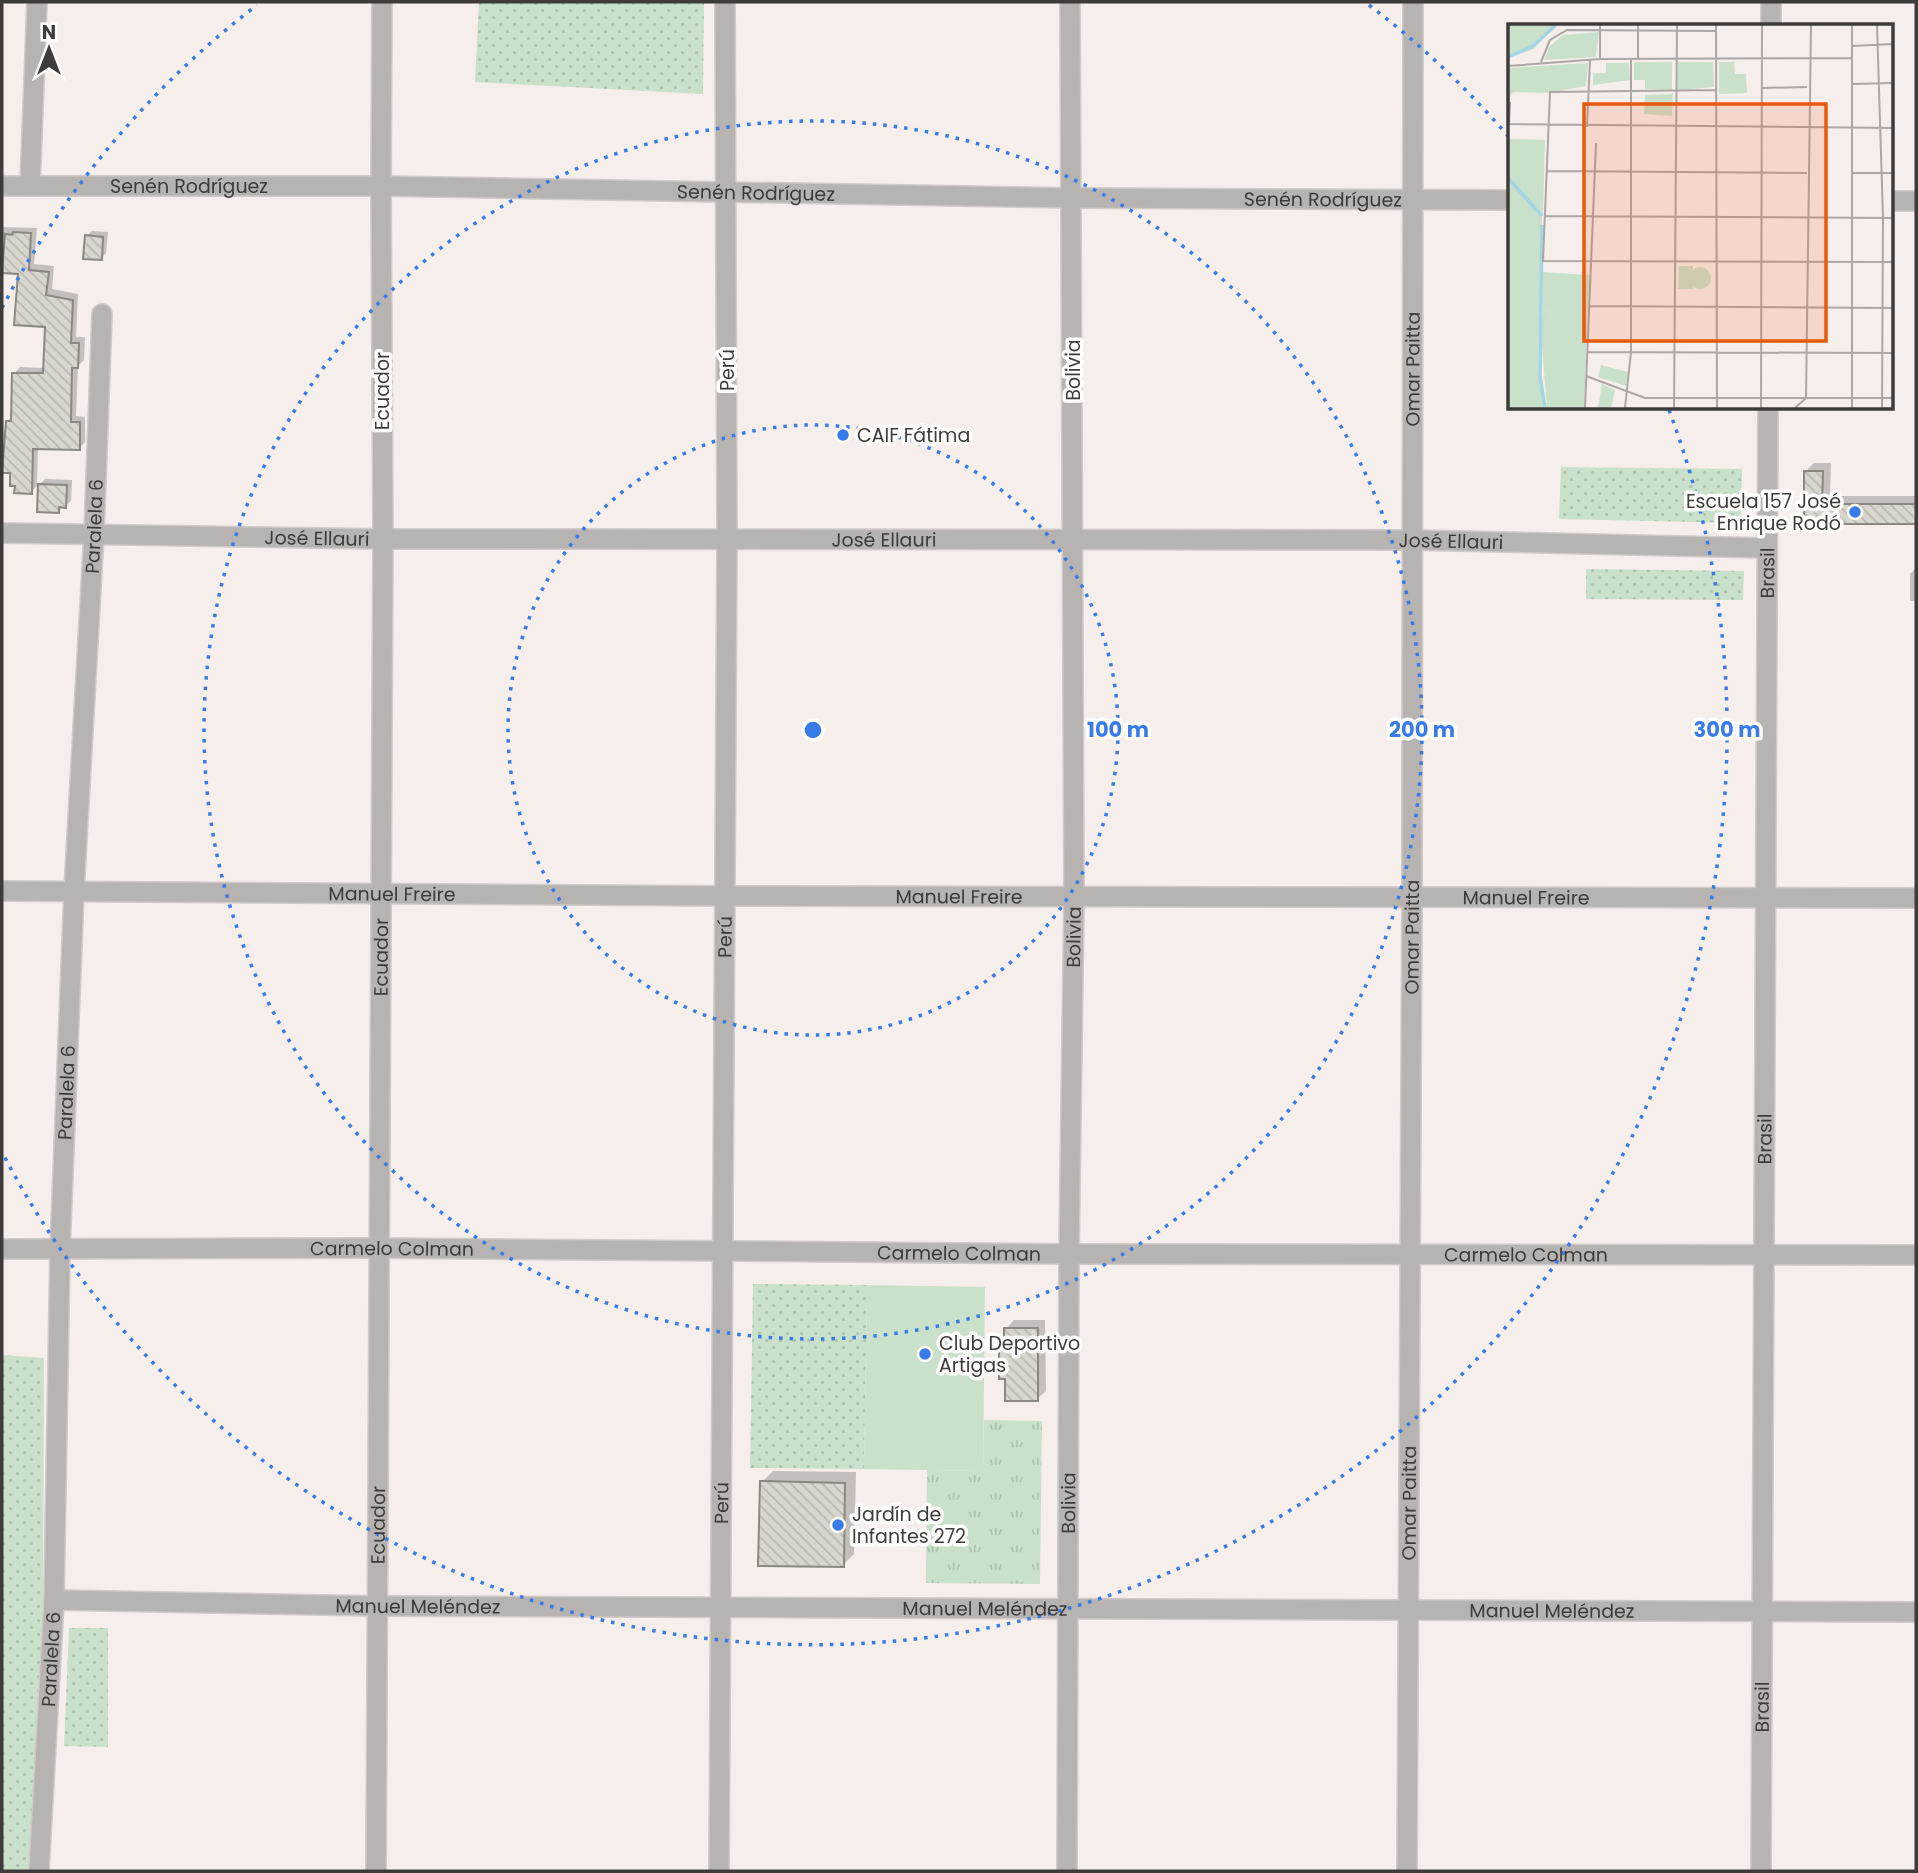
<svg xmlns="http://www.w3.org/2000/svg" width="1918" height="1873" font-family="Poppins,sans-serif">
  <style>
    .grass { fill: url(#grass-dots) }
    .park { fill: url(#park-tufts) }
    .pitch { fill: #c9e0ca }
    .shadow { fill: #0003 }
    .building { fill: url(#building-back-hatch); stroke: #8b8781; stroke-width: 2 }
    .lines { fill: none; stroke-linecap: round; stroke-linejoin: round }
    .street-casing { stroke: #d1cac8; stroke-width: 22 }
    .street { stroke: #b6b3b1; stroke-width: 19 }
    .ring { fill: none; stroke: #367be9; stroke-width: 3.5; stroke-dasharray: 3.5 7 }
    .poi-dot { fill: #367be9; stroke: #fffdfc; stroke-width: 2.5 }
    .labels { text-anchor: middle; stroke-width: 7; stroke-linejoin: round; paint-order: stroke }
    .street-label { font-size: 19px; fill: #3e3b3a; stroke: #fffdfc }
    .poi-label { font-size: 19px; fill: #3e3b3a; stroke: #fffdfc; text-anchor: start }
    .inset-river { fill: none; stroke: #a4d5e6; stroke-width: 3.5 }
    .inset-road { fill: none; stroke: #aca6a4; stroke-width: 2 }
    .view { fill: #e8590c; fill-opacity: 0.15; stroke: #e8590c; stroke-width: 3.5 }
    .inset-edge { fill: none; stroke: #3e3b3a; stroke-width: 3.5 }
    .centre { fill: #367be9; stroke: #fffdfc; stroke-width: 3.5 }
    .ring-label { font-size: 21px; text-anchor: middle; font-weight: bold; fill: #367be9; stroke: #fffdfc; stroke-width: 7; stroke-linejoin: round; paint-order: stroke }
  </style>
  <defs>
    <pattern id="grass-dots" width="8" height="8" patternUnits="userSpaceOnUse" patternTransform="scale(1.75)"><rect width="8" height="8" fill="#c9e0ca"/><path d="M2 2h.1M6 6h.1" fill="none" stroke="#aec1ae" stroke-width="1.8" stroke-linecap="round"/></pattern>
    <pattern id="park-tufts" width="24" height="20" patternUnits="userSpaceOnUse" patternTransform="scale(1.75)"><rect width="24" height="20" fill="#c9e0ca"/><path d="M3 7l-1-3M5 7V3M7 7l1-3M15 17l-1-3M17 17v-4M19 17l1-3" fill="none" stroke="#aec1ae"/></pattern>
    <pattern id="building-back-hatch" width="6" height="6" patternUnits="userSpaceOnUse" patternTransform="scale(1.75)"><rect width="6" height="6" fill="#d9d5cf"/><path d="M-1 5l2 2M0 0l6 6M5-1l2 2" fill="none" stroke="#bbb8b2"/></pattern>
  </defs>
  <rect width="100%" height="100%" fill="#f6eeeb"/>
  <!-- grass -->
  <g class="grass">
    <polygon points="479,2 704,2 703,94 475,82"/>
    <polygon points="1561,467 1742,469 1741,523 1559,519"/>
    <polygon points="1586,569 1744,571 1743,600 1586,599"/>
    <polygon points="753,1284 867,1285 864,1469 750,1468"/>
    <polygon points="2,1355 44,1358 43,1600 31,1871 2,1871"/>
    <polygon points="69,1628 108,1628 108,1747 64,1746"/>
  </g>
  <!-- park -->
  <polygon class="park" points="984,1420 1042,1421 1040,1584 926,1583 927,1470 983,1471"/>
  <!-- pitch -->
  <polygon class="pitch" points="867,1285 985,1287 983,1471 864,1469"/>
  <!-- shadow -->
  <g class="shadow">
    <polygon points="2,227 37,228 34,264 54,266 52,289 78,294 76,337 85,337 84,360 78,366 76,416 85,417 85,442 79,448 38,447 37,486 31,492 7,421 13,416 14,374 20,367 45,368 47,325 20,272 2,271"/>
    <polygon points="92,231 108,232 106,253 101,258 86,236"/>
    <polygon points="1814,463 1831,463 1830,496 1916,496 1916,522 1805,522 1806,471"/>
    <polygon points="45,479 72,480 71,501 58,511 40,484"/>
    <polygon points="1916,568 1916,601 1910,601 1910,574"/>
    <polygon points="1014,1320 1045,1320 1046,1391 1037,1399 1006,1377 1001,1347 1006,1342 1006,1329"/>
    <polygon points="773,1471 856,1472 854,1554 843,1565 762,1482"/>
  </g>
  <!-- building -->
  <g class="building">
    <polygon points="13,232 31,233 29,270 49,272 46,295 73,300 71,343 79,343 78,368 72,368 71,422 80,422 80,450 33,449 32,494 14,493 15,486 10,486 10,473 2,473 6,421 11,421 12,373 43,373 45,327 14,325 18,274 2,273 5,234 12,235"/>
    <polygon points="85,235 103,237 102,260 83,259"/>
    <polygon points="1804,471 1823,471 1822,504 1916,504 1916,524 1804,524"/>
    <polygon points="38,484 67,485 66,508 59,507 59,513 37,512"/>
    <polygon points="1004,1328 1038,1328 1038,1401 1005,1401 1005,1379 999,1379 999,1346 1004,1346"/>
    <polygon points="760,1481 845,1483 844,1567 758,1566"/>
  </g>
  <g class="lines">
    <defs>
      <g id="street">
        <polyline points="1771,26 1771,2"/>
        <path id="s1" d="M 2,186 L 381,186 L 1072,198 L 1510,200"/>
        <polyline points="30,186 37,2"/>
        <polyline points="1892,201 1916,201"/>
        <path id="s2" d="M 2,533 L 383,539 L 1412,540 L 1766,548"/>
        <path id="s3" d="M 2,891 L 724,896 L 1916,898"/>
        <path id="s4" d="M 2,1249 L 378,1248 L 1069,1254 L 1916,1255"/>
        <path id="s5" d="M 54,1600 L 376,1606 L 1916,1612"/>
        <path id="s6" d="M 39,1871 L 54,1600 L 60,1250 L 74,891 L 94,533 L 102,314"/>
        <path id="s7" d="M 376,1871 L 383,539 L 381,186 L 382,2"/>
        <path id="s8" d="M 719,1871 L 727,541 L 725,2"/>
        <path id="s9" d="M 1067,1871 L 1069,1254 L 1074,898 L 1070,2"/>
        <path id="s10" d="M 1407,1871 L 1412,897 L 1413,2"/>
        <path id="s11" d="M 1761,1871 L 1768,408"/>
      </g>
    </defs>
    <!-- street casing -->
    <use href="#street" class="street-casing"/>
    <!-- street -->
    <use href="#street" class="street"/>
  </g>
  <!-- distance rings -->
  <g class="ring">
    <circle cx="813" cy="730" r="305"/>
    <circle cx="813" cy="730" r="609"/>
    <path d="M2 308A914 914 0 0 1 257 5M1369 5A914 914 0 0 1 1508 136M1669 410A914 914 0 0 1 2 1152"/>
  </g>
  <!-- markers -->
  <g class="poi-dot">
    <circle cx="843" cy="435" r="7"/>
    <circle cx="1855" cy="512" r="7"/>
    <circle cx="925" cy="1354" r="7"/>
    <circle cx="838" cy="1525" r="7"/>
  </g>
  <g class="labels">
    <!-- street labels -->
    <g class="street-label">
      <text dy="7" stroke="none"><textPath href="#s1" startOffset="187">Senén Rodríguez</textPath></text>
      <text dy="7" stroke="none"><textPath href="#s1" startOffset="754">Senén Rodríguez</textPath></text>
      <text dy="7" stroke="none"><textPath href="#s1" startOffset="1321">Senén Rodríguez</textPath></text>
      <text transform="translate(727 370) rotate(-90)" y="7">Perú</text>
      <text transform="translate(1073 370) rotate(-90)" y="7">Bolivia</text>
      <text dy="7" stroke="none"><textPath href="#s10" startOffset="1502">Omar Paitta</textPath></text>
      <text transform="translate(382 391) rotate(-90)" y="7">Ecuador</text>
      <text dy="7" stroke="none"><textPath href="#s6" startOffset="1346">Paralela 6</textPath></text>
      <text dy="7" stroke="none"><textPath href="#s2" startOffset="315">José Ellauri</textPath></text>
      <text dy="7" stroke="none"><textPath href="#s2" startOffset="882">José Ellauri</textPath></text>
      <text dy="7" stroke="none"><textPath href="#s2" startOffset="1449">José Ellauri</textPath></text>
      <text dy="7" stroke="none"><textPath href="#s11" startOffset="1298">Brasil</textPath></text>
      <text dy="7" stroke="none"><textPath href="#s3" startOffset="390">Manuel Freire</textPath></text>
      <text dy="7" stroke="none"><textPath href="#s3" startOffset="957">Manuel Freire</textPath></text>
      <text dy="7" stroke="none"><textPath href="#s3" startOffset="1524">Manuel Freire</textPath></text>
      <text dy="7" stroke="none"><textPath href="#s8" startOffset="934">Perú</textPath></text>
      <text dy="7" stroke="none"><textPath href="#s9" startOffset="934">Bolivia</textPath></text>
      <text dy="7" stroke="none"><textPath href="#s10" startOffset="934">Omar Paitta</textPath></text>
      <text dy="7" stroke="none"><textPath href="#s7" startOffset="914">Ecuador</textPath></text>
      <text dy="7" stroke="none"><textPath href="#s6" startOffset="779">Paralela 6</textPath></text>
      <text dy="7" stroke="none"><textPath href="#s11" startOffset="732">Brasil</textPath></text>
      <text dy="7" stroke="none"><textPath href="#s4" startOffset="390">Carmelo Colman</textPath></text>
      <text dy="7" stroke="none"><textPath href="#s4" startOffset="957">Carmelo Colman</textPath></text>
      <text dy="7" stroke="none"><textPath href="#s4" startOffset="1524">Carmelo Colman</textPath></text>
      <text dy="7" stroke="none"><textPath href="#s8" startOffset="368">Perú</textPath></text>
      <text dy="7" stroke="none"><textPath href="#s9" startOffset="368">Bolivia</textPath></text>
      <text dy="7" stroke="none"><textPath href="#s10" startOffset="368">Omar Paitta</textPath></text>
      <text dy="7" stroke="none"><textPath href="#s7" startOffset="346">Ecuador</textPath></text>
      <text dy="7" stroke="none"><textPath href="#s5" startOffset="364">Manuel Meléndez</textPath></text>
      <text dy="7" stroke="none"><textPath href="#s5" startOffset="931">Manuel Meléndez</textPath></text>
      <text dy="7" stroke="none"><textPath href="#s5" startOffset="1498">Manuel Meléndez</textPath></text>
      <text dy="7" stroke="none"><textPath href="#s6" startOffset="212">Paralela 6</textPath></text>
      <text dy="7" stroke="none"><textPath href="#s11" startOffset="164">Brasil</textPath></text>
    </g>
    <!-- poi labels -->
    <g class="poi-label">
      <text x="857" y="442">CAIF Fátima</text>
      <text x="1841" y="508" text-anchor="end">Escuela 157 José<tspan x="1841" dy="22">Enrique Rodó</tspan></text>
      <text x="939" y="1350">Club Deportivo<tspan x="939" dy="22">Artigas</tspan></text>
      <text x="852" y="1521">Jardín de<tspan x="852" dy="22">Infantes 272</tspan></text>
    </g>
  </g>
  <!-- overview -->
  <g transform="translate(1508 24)">
    <rect width="385" height="385" fill="#f6eeeb"/>
    <path d="M 0,1 L 47,1 L 26,25 L 0,34 ZM 91,8 L 88,33 L 36,36 L 41,23 L 55,11 ZM 126,38 L 164,38 L 164,66 L 137,65 L 137,56 L 126,56 ZM 170,38 L 205,38 L 206,63 L 169,66 ZM 211,38 L 226,38 L 227,50 L 238,50 L 239,69 L 211,70 ZM 80,39 L 78,62 L 40,69 L 5,68 L 0,78 L 0,44 ZM 98,39 L 121,39 L 122,56 L 85,61 L 85,49 L 98,49 ZM 165,70 L 164,92 L 136,90 L 137,71 ZM 0,102 L 1,115 L 37,116 L 35,192 L 0,152 ZM 0,155 L 34,193 L 30,347 L 37,384 L 0,384 ZM 171,242 L 185,242 L 185,265 L 170,265 ZM 35,248 L 81,251 L 76,384 L 39,384 L 33,310 L 48,304 L 42,287 L 35,285 ZM 93,341 L 120,348 L 118,362 L 90,353 ZM 94,360 L 107,366 L 103,384 L 90,384 Z" fill="#c9e0ca"/>
    <path d="M 35,285 L 42,287 L 48,304 L 37,316 L 33,307 Z" fill="#c9e0ca"/>
    <path d="M 0,116 L 36,117 L 36,140 L 0,140 ZM181 254a11 11 0 1 1 22 0a11 11 0 1 1-22 0Z" fill="#c9e0ca"/>
    <path class="inset-river" d="M 0,33 L 25,22 L 48,1M 0,154 L 34,192M 34,201 L 32,352 L 37,384"/>
    <path class="inset-road" d="M 130,1 L 130,34M 208,1 L 209,384M 369,1 L 375,194 L 374,384M 344,22 L 385,20M 92,35 L 92,1M 33,38 L 42,16 L 59,6 L 208,7M 0,42 L 92,35 L 344,34M 344,60 L 385,59M 254,64 L 299,63M 209,66 L 42,68 L 35,237 L 385,238M 2,78 L 1,100 L 385,104M 79,103 L 82,36M 39,147 L 299,149M 343,149 L 385,149M 37,192 L 385,194M 82,282 L 385,284M 80,328 L 385,329M 78,352 L 137,374 L 385,374M 77,384 L 88,119M 117,384 L 123,328 L 123,36M 166,384 L 169,1M 253,384 L 254,1M 287,384 L 298,374 L 303,1M 344,384 L 344,1"/>
    <path class="view" d="M 76,80 L 318,80 L 318,317 L 76,317 Z"/>
    <rect width="385" height="385" class="inset-edge"/>
  </g>
  <circle cx="813" cy="730" r="10" class="centre"/>
  <g class="ring-label">
    <text x="1118" y="737">100 m</text>
    <text x="1422" y="737">200 m</text>
    <text x="1727" y="737">300 m</text>
  </g>
  <!-- border -->
  <rect width="1918" height="1873" fill="none" stroke="#3e3b3a" stroke-width="7"/>
  <!-- north arrow -->
  <g transform="translate(49 49)" stroke="#fffdfc" stroke-width="5" paint-order="stroke">
  <path d="M0-5L12 26L0 18L-12 26Z" fill="#3e3b3a"/>
  <text y="-10" font-size="19" font-weight="bold" text-anchor="middle" fill="#3e3b3a">N</text>
  </g>
</svg>
